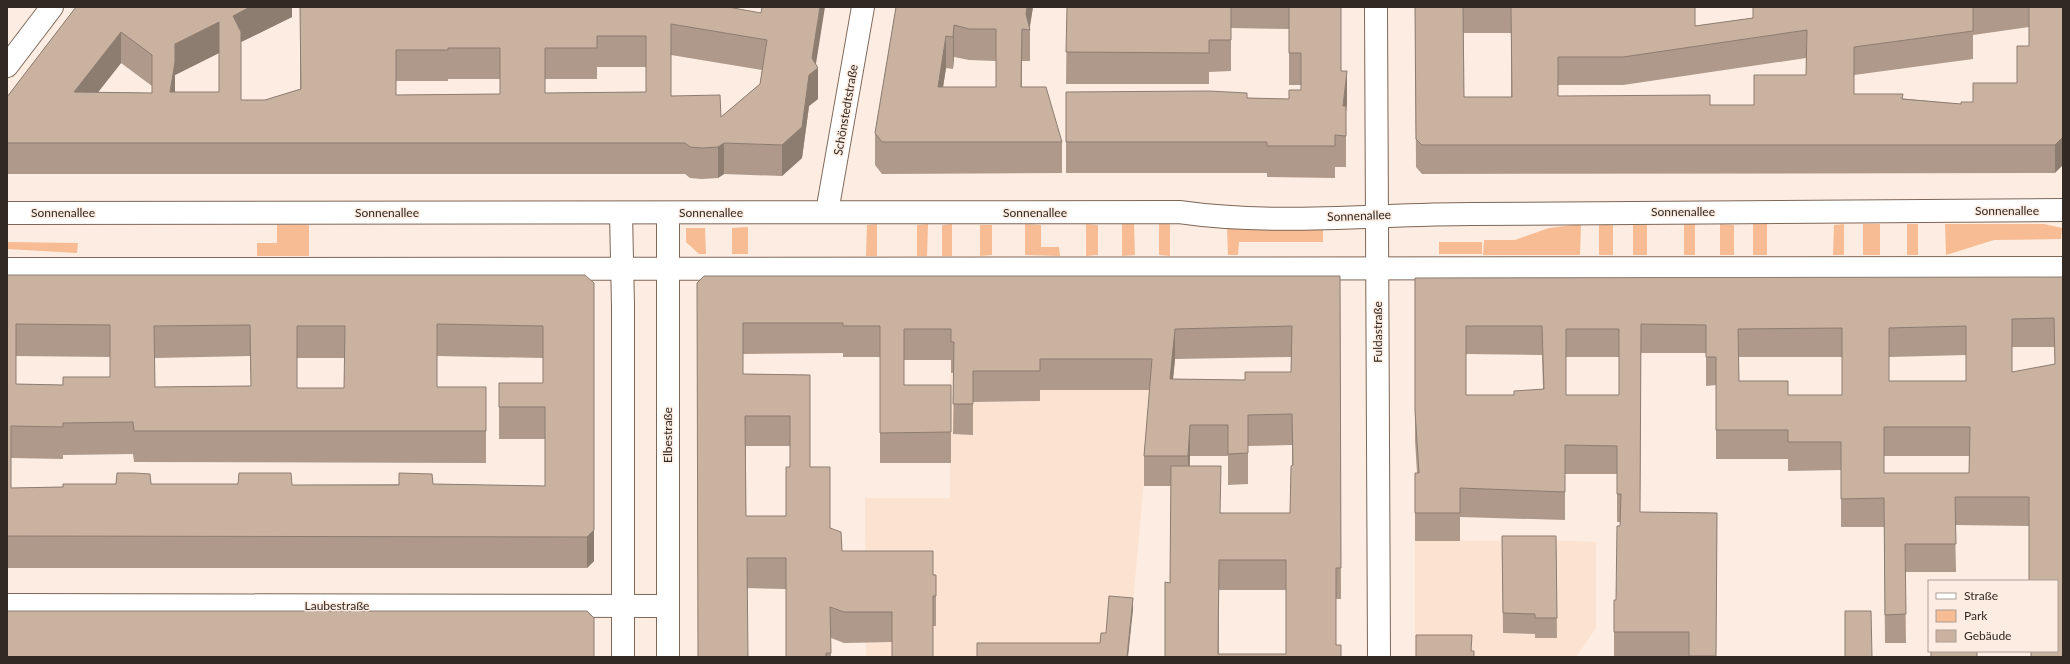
<svg xmlns="http://www.w3.org/2000/svg" width="2070" height="664" font-family="Lato,sans-serif">
  <style>
    .built { fill: #fce2d1 }
    .green { fill: #f7bc93 }
    .lines { fill: none; stroke-linecap: round; stroke-linejoin: round }
    .minor-casing { stroke: #7d6758; stroke-width: 24 }
    .major-casing { stroke: #7d6758; stroke-width: 24 }
    .minor { stroke: #fff; stroke-width: 22 }
    .major { stroke: #fff; stroke-width: 22 }
    .wall { fill: #ae998a; fill-rule: evenodd }
    .shaded-wall { fill: #8d7d71 }
    .building { fill: #cab2a1; stroke: #8d7d71; fill-rule: evenodd }
    .labels { text-anchor: middle; stroke-width: 3; stroke-linejoin: round; paint-order: stroke }
    .street-label { font-size: 12px; fill: #322922; stroke: #fcece2 }
  </style>
  <rect width="100%" height="100%" fill="#fcece2"/>
  <!-- built -->
  <g class="built">
    <polygon points="951,306 1160,306 1128,657 866,657 865,498 950,498"/>
    <polygon points="1547,540 1596,542 1596,628 1576,657 1415,657 1415,541"/>
  </g>
  <!-- green -->
  <g class="green">
    <polygon points="877,224 877,256 866,256 867,225"/>
    <polygon points="928,224 927,256 917,256 917,225"/>
    <polygon points="952,224 952,256 942,256 942,225"/>
    <polygon points="1025,224 1041,225 1041,247 1059,247 1060,256 1025,255"/>
    <polygon points="1086,224 1098,225 1098,255 1086,256"/>
    <polygon points="1122,224 1134,224 1135,255 1122,256"/>
    <polygon points="1159,224 1170,224 1170,256 1159,255"/>
    <polygon points="1581,224 1580,255 1483,255 1484,240 1515,240 1549,228"/>
    <rect x="1599" y="224" width="14" height="31"/>
    <rect x="1684" y="224" width="11" height="31"/>
    <polygon points="1720,224 1734,225 1734,255 1720,255"/>
    <rect x="1753" y="224" width="14" height="31"/>
    <polygon points="1844,224 1844,255 1833,255 1834,225"/>
    <rect x="1863" y="224" width="17" height="31"/>
    <rect x="1907" y="224" width="11" height="31"/>
    <polygon points="1945,224 2044,224 2062,228 2061,239 1994,240 1946,255"/>
    <polygon points="277,225 309,225 309,256 257,256 257,243 277,243"/>
    <polygon points="980,225 992,225 992,255 980,256"/>
    <rect x="1633" y="225" width="14" height="30"/>
    <polygon points="748,227 748,254 732,254 732,228"/>
    <polygon points="686,228 705,228 706,254 699,254 686,242"/>
    <polygon points="1227,229 1323,229 1323,242 1239,242 1238,255 1228,255"/>
    <polygon points="7,242 78,243 77,253 7,249"/>
    <rect x="1439" y="242" width="43" height="12"/>
  </g>
  <g class="lines">
    <defs>
      <g id="minor">
        <polyline points="1376,7 1379,657"/>
        <polyline points="7,66 52,7"/>
        <polyline points="827,212 863,7"/>
        <polyline points="621,213 623,306 623,657"/>
        <polyline points="7,605 668,606"/>
        <polyline points="668,657 668,213"/>
      </g>
      <g id="major">
        <path d="M 7,213 L 1179,212 C 1276,226 1375,214 1472,214 C 1669,212 1866,210 2063,210"/>
        <polyline points="7,269 2063,268"/>
      </g>
    </defs>
    <!-- minor casing -->
    <use href="#minor" class="minor-casing"/>
    <!-- major casing -->
    <use href="#major" class="major-casing"/>
    <!-- minor -->
    <use href="#minor" class="minor"/>
    <!-- major -->
    <use href="#major" class="major"/>
  </g>
  <!-- wall -->
  <g class="wall">
    <path d="M 76,7 L 292,7 L 292,17 L 241,42 L 241,100 L 265,100 L 300,89 L 300,7 L 728,7 L 816,64 L 818,99 L 809,106 L 802,158 L 782,176 L 724,174 L 718,178 L 702,179 L 690,178 L 685,174 L 7,174 L 7,97 ZM 219,53 L 219,92 L 175,92 L 175,75 ZM 671,55 L 762,70 L 760,84 L 721,117 L 671,96 ZM 121,63 L 152,86 L 152,93 L 98,92 ZM 597,67 L 646,67 L 646,92 L 545,93 L 545,79 L 597,79 ZM 448,79 L 500,79 L 500,94 L 396,95 L 396,81 L 448,81 Z"/>
    <path d="M 896,7 L 1033,7 L 1030,27 L 1030,61 L 1022,61 L 1022,87 L 1062,142 L 1062,173 L 882,174 L 875,165 L 875,133 ZM 954,57 L 969,60 L 996,61 L 996,87 L 943,87 L 946,68 L 953,69 Z"/>
    <polygon points="1067,7 1341,7 1341,71 1347,103 1346,111 1346,167 1335,167 1335,178 1267,177 1267,173 1066,173 1066,92 1247,98 1289,99 1301,90 1301,85 1289,85 1289,29 1231,28 1231,71 1209,72 1209,84 1066,84"/>
    <path d="M 1415,7 L 1695,7 L 1695,26 L 1753,18 L 1753,7 L 2063,7 L 2055,173 L 1422,174 L 1416,167 ZM 2029,27 L 2029,46 L 2017,83 L 1973,102 L 1961,104 L 1854,94 L 1854,75 L 1973,59 L 1973,35 ZM 1463,33 L 1511,33 L 1511,97 L 1464,97 ZM 1806,58 L 1806,75 L 1754,105 L 1710,105 L 1558,96 L 1558,85 L 1623,85 Z"/>
    <path d="M 7,275 L 585,275 L 594,561 L 587,568 L 7,568 ZM 16,356 L 110,357 L 110,377 L 63,385 L 16,384 ZM 250,356 L 251,386 L 155,387 L 155,358 ZM 437,356 L 543,358 L 543,383 L 499,383 L 499,439 L 545,439 L 545,486 L 433,484 L 292,485 L 151,484 L 63,487 L 11,488 L 11,458 L 63,459 L 63,455 L 133,454 L 134,462 L 486,463 L 486,387 L 437,387 ZM 297,358 L 345,358 L 344,388 L 297,388 Z"/>
    <path d="M 1340,276 L 1341,599 L 1336,599 L 1336,645 L 1341,657 L 1165,657 L 1165,582 L 1170,583 L 1171,486 L 1144,486 L 1144,456 L 1150,390 L 1040,390 L 1040,401 L 973,402 L 973,435 L 953,434 L 954,373 L 951,373 L 951,360 L 904,360 L 904,385 L 951,385 L 951,463 L 880,463 L 880,357 L 843,357 L 843,353 L 743,354 L 743,374 L 810,375 L 810,467 L 830,528 L 842,551 L 936,575 L 936,626 L 933,626 L 892,642 L 844,643 L 831,638 L 831,657 L 786,657 L 786,589 L 747,588 L 697,283 ZM 1291,357 L 1291,372 L 1245,380 L 1173,379 L 1175,359 ZM 1292,445 L 1292,465 L 1290,513 L 1221,513 L 1190,466 L 1190,456 L 1228,456 L 1228,485 L 1248,484 L 1248,446 ZM 746,446 L 790,446 L 790,467 L 786,516 L 746,516 ZM 1219,590 L 1286,590 L 1286,654 L 1219,654 Z"/>
    <path d="M 2063,277 L 2057,651 L 2029,526 L 1955,525 L 1956,572 L 1905,572 L 1906,643 L 1885,643 L 1884,527 L 1841,527 L 1841,470 L 1788,471 L 1788,459 L 1716,459 L 1716,385 L 1706,386 L 1706,353 L 1641,353 L 1640,512 L 1717,513 L 1716,657 L 1614,657 L 1614,600 L 1616,600 L 1620,526 L 1620,522 L 1617,522 L 1617,474 L 1565,474 L 1565,520 L 1460,517 L 1460,541 L 1415,541 L 1415,473 L 1417,473 L 1415,440 L 1415,278 ZM 2012,347 L 2054,347 L 2055,364 L 2012,372 ZM 1466,354 L 1542,355 L 1543,389 L 1514,395 L 1466,395 ZM 1966,355 L 1966,381 L 1889,381 L 1889,357 ZM 1566,357 L 1619,357 L 1619,395 L 1566,395 ZM 1739,357 L 1842,357 L 1842,395 L 1788,395 L 1739,381 ZM 1884,456 L 1969,456 L 1969,473 L 1884,473 Z"/>
    <polygon points="1502,536 1556,536 1557,638 1535,638 1535,634 1503,633"/>
  </g>
  <!-- shaded-wall -->
  <g class="shaded-wall">
    <polygon points="250,7 292,7 292,17 241,42 233,16"/>
    <polygon points="820,7 825,7 815,70 818,68 818,99 809,106 802,158 782,176 782,145 809,75"/>
    <polygon points="1027,7 1033,7 1029,30 1026,14"/>
    <polygon points="219,22 219,53 175,75 175,93 170,92 175,44"/>
    <polygon points="954,25 954,57 953,69 953,37"/>
    <polygon points="121,32 121,63 74,123 74,92"/>
    <polygon points="946,36 946,68 938,119 938,87"/>
    <polygon points="1347,71 1347,103 1343,137 1343,106"/>
    <polygon points="2063,137 2063,165 2055,173 2055,145"/>
    <polygon points="724,143 724,174 718,178 718,147"/>
    <polygon points="1175,329 1175,359 1170,409 1170,379"/>
    <polygon points="1190,425 1190,456 1188,486 1188,456"/>
    <polygon points="594,530 594,561 587,568 587,537"/>
    <polygon points="1133,598 1133,610 1128,657 1127,657"/>
  </g>
  <!-- building -->
  <g class="building">
    <path d="M 76,7 L 250,7 L 233,16 L 241,32 L 241,100 L 265,100 L 301,89 L 300,7 L 728,7 L 761,13 L 762,7 L 820,7 L 812,58 L 818,68 L 809,75 L 802,127 L 782,145 L 724,143 L 718,147 L 702,148 L 690,147 L 685,143 L 7,143 L 7,97 ZM 219,22 L 219,92 L 170,92 L 175,62 L 175,44 ZM 671,24 L 767,40 L 760,84 L 721,117 L 720,95 L 671,96 ZM 121,32 L 152,55 L 152,93 L 74,92 ZM 597,36 L 646,36 L 646,92 L 545,93 L 545,48 L 597,48 ZM 448,48 L 500,48 L 500,94 L 396,95 L 396,50 L 448,50 Z"/>
    <path d="M 896,7 L 1027,7 L 1026,14 L 1030,30 L 1022,29 L 1021,87 L 1046,87 L 1062,142 L 882,142 L 875,133 ZM 954,25 L 969,29 L 996,29 L 996,87 L 938,87 L 946,36 L 953,37 Z"/>
    <polygon points="1067,7 1231,7 1231,40 1209,40 1209,53 1066,52"/>
    <polygon points="1289,7 1341,7 1341,71 1347,71 1343,106 1346,106 1346,136 1335,135 1335,146 1267,146 1267,142 1066,142 1066,92 1209,91 1247,93 1247,98 1289,99 1289,90 1301,90 1301,53 1289,53"/>
    <path d="M 1415,7 L 1463,7 L 1464,97 L 1512,97 L 1511,7 L 1695,7 L 1695,26 L 1753,18 L 1753,7 L 1974,7 L 1973,7 L 1973,31 L 1854,47 L 1854,94 L 1903,94 L 1902,99 L 1961,104 L 1961,102 L 1973,102 L 1973,83 L 2017,83 L 2017,46 L 2029,46 L 2029,7 L 2063,7 L 2063,137 L 2055,145 L 1422,145 L 1416,139 ZM 1807,30 L 1806,75 L 1754,75 L 1754,105 L 1710,105 L 1710,95 L 1558,96 L 1558,57 L 1623,57 Z"/>
    <path d="M 7,275 L 585,275 L 594,283 L 594,530 L 587,537 L 7,536 ZM 16,324 L 110,325 L 110,377 L 63,377 L 63,385 L 16,384 ZM 437,324 L 543,326 L 543,383 L 499,383 L 499,407 L 545,407 L 545,486 L 433,484 L 432,474 L 399,473 L 399,485 L 292,485 L 291,473 L 239,473 L 238,484 L 151,484 L 150,474 L 134,473 L 117,473 L 116,484 L 63,484 L 63,487 L 11,488 L 11,426 L 63,427 L 63,423 L 133,422 L 134,431 L 486,431 L 486,387 L 437,387 ZM 250,325 L 251,386 L 155,387 L 154,326 ZM 297,326 L 345,326 L 344,388 L 297,388 Z"/>
    <path d="M 704,276 L 1340,276 L 1341,568 L 1336,568 L 1336,645 L 1341,645 L 1341,657 L 1165,657 L 1165,582 L 1170,583 L 1171,466 L 1221,466 L 1220,513 L 1290,513 L 1291,466 L 1293,465 L 1292,414 L 1248,415 L 1248,453 L 1228,454 L 1228,425 L 1190,425 L 1188,456 L 1144,456 L 1152,359 L 1040,359 L 1040,371 L 973,371 L 973,404 L 953,404 L 954,342 L 951,342 L 951,329 L 904,329 L 904,385 L 951,385 L 951,432 L 880,433 L 880,326 L 843,326 L 843,323 L 743,323 L 743,374 L 810,375 L 810,467 L 830,467 L 830,528 L 841,532 L 842,551 L 933,551 L 933,575 L 936,575 L 936,596 L 933,596 L 933,657 L 892,657 L 892,612 L 844,612 L 830,607 L 831,653 L 826,653 L 826,657 L 786,657 L 786,558 L 747,558 L 748,657 L 698,657 L 697,283 ZM 1292,326 L 1291,372 L 1245,372 L 1245,380 L 1170,379 L 1175,329 ZM 745,416 L 790,416 L 790,467 L 786,467 L 786,516 L 746,516 ZM 1219,560 L 1286,560 L 1286,654 L 1218,654 Z"/>
    <path d="M 2063,277 L 2063,657 L 2031,657 L 2031,651 L 2057,651 L 2057,581 L 2029,581 L 2029,497 L 1955,497 L 1956,544 L 1905,544 L 1906,614 L 1885,615 L 1884,498 L 1841,499 L 1841,442 L 1788,442 L 1788,430 L 1716,430 L 1716,357 L 1706,357 L 1706,325 L 1641,324 L 1640,512 L 1717,513 L 1716,656 L 1689,656 L 1689,632 L 1614,632 L 1614,600 L 1616,600 L 1617,526 L 1620,526 L 1621,494 L 1617,494 L 1617,446 L 1565,445 L 1565,492 L 1460,488 L 1460,513 L 1415,513 L 1415,473 L 1419,473 L 1415,411 L 1415,278 ZM 2054,318 L 2055,364 L 2012,372 L 2012,319 ZM 1466,326 L 1542,326 L 1544,389 L 1514,391 L 1514,395 L 1466,395 ZM 1966,326 L 1966,381 L 1889,381 L 1889,328 ZM 1842,328 L 1842,395 L 1788,395 L 1788,381 L 1739,381 L 1738,329 ZM 1566,329 L 1619,329 L 1619,395 L 1566,395 ZM 1884,427 L 1970,427 L 1969,473 L 1884,473 Z"/>
    <polygon points="1502,536 1556,536 1557,618 1535,618 1535,614 1503,613"/>
    <polygon points="1109,596 1133,598 1127,657 977,657 977,643 1100,643 1101,633 1106,633"/>
    <polygon points="7,611 587,611 594,618 594,657 7,657"/>
    <polygon points="1845,611 1871,611 1872,657 1845,657"/>
    <polygon points="1416,635 1472,635 1471,651 1474,651 1474,657 1416,657"/>
    <rect x="1931" y="651" width="46" height="6"/>
  </g>
  <g class="labels">
    <!-- street labels -->
    <g class="street-label">
      <text transform="translate(846 110) rotate(-80)" y="4">Schönstedtstraße</text>
      <text x="2007" y="215">Sonnenallee</text>
      <text x="1683" y="216">Sonnenallee</text>
      <text x="63" y="217">Sonnenallee</text>
      <text x="387" y="217">Sonnenallee</text>
      <text x="711" y="217">Sonnenallee</text>
      <text x="1035" y="217">Sonnenallee</text>
      <text transform="translate(1359 216) rotate(-2)" y="4">Sonnenallee</text>
      <text transform="translate(1378 332) rotate(-90)" y="4">Fuldastraße</text>
      <text transform="translate(668 435) rotate(-90)" y="4">Elbestraße</text>
      <text x="337" y="610">Laubestraße</text>
    </g>
  </g>
  <!-- border -->
  <rect width="2070" height="664" fill="none" stroke="#322922" stroke-width="16"/>
  <!-- legend -->
  <rect x="1928" y="580" width="130" height="72" fill="#fcece2" stroke="#ab9e95"/>
  <rect x="1936" y="593" width="20" height="6" fill="#ffffff" stroke="#ab9e95"/>
  <text x="1964" y="600" font-size="12" fill="#322922">Straße</text>
  <rect x="1936" y="610" width="20" height="12" fill="#f7bc93" stroke="#ab9e95"/>
  <text x="1964" y="620" font-size="12" fill="#322922">Park</text>
  <rect x="1936" y="630" width="20" height="12" fill="#cab2a1" stroke="#ab9e95"/>
  <text x="1964" y="640" font-size="12" fill="#322922">Gebäude</text>
</svg>
